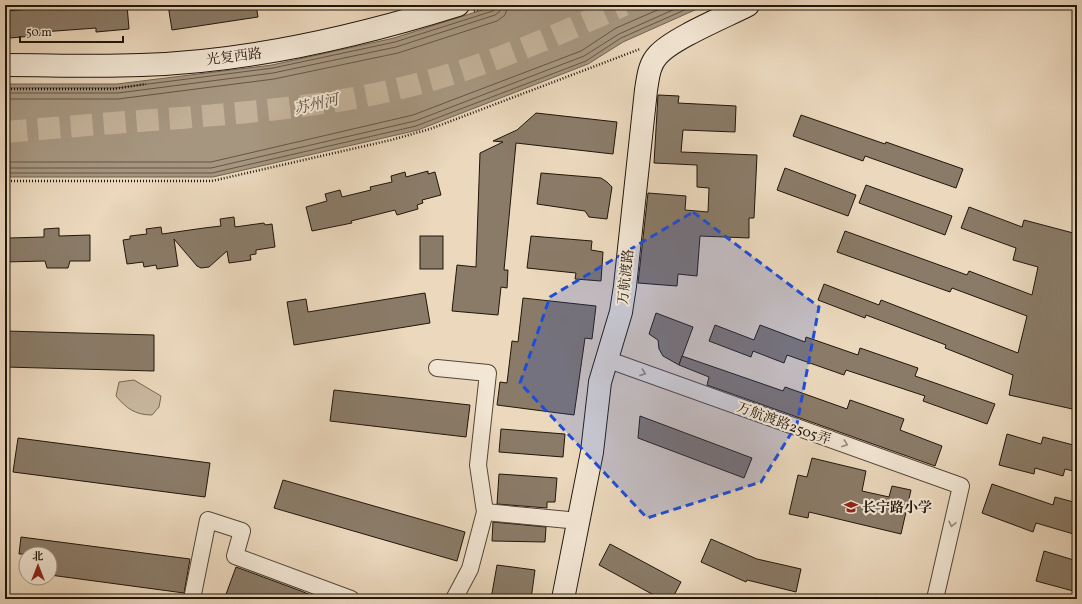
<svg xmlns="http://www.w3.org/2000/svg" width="1082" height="604" font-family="Vollkorn,'Noto Serif SC',serif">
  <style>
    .green { fill: #c9b79f; stroke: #756655 }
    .water { fill: #a69680; stroke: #716351 }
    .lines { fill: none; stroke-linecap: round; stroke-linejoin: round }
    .shore { stroke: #645646; stroke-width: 1 }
    .building { fill: #8a7b68; stroke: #21160b }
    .highway-tunnel { stroke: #c3b199; stroke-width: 22; stroke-dasharray: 22 11; stroke-linecap: butt }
    .street-casing { stroke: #544638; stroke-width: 18 }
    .secondary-casing { stroke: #21160b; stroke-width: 24 }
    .path { stroke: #21160b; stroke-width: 2.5; stroke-dasharray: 1 2; stroke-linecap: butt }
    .street { stroke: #f2e6d4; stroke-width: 16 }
    .secondary { stroke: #f2e6d4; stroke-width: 22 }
    .oneway { stroke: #94887a }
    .marked { fill: #1d4ed8; fill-opacity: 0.2; stroke: #1d4ed8; stroke-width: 3; stroke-dasharray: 8 5; stroke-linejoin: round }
    .labels { text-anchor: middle; stroke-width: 4; stroke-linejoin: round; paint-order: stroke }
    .street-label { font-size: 14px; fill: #21160b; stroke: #f2e6d4 }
    .poi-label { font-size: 14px; font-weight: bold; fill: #21160b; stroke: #f2e6d4; text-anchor: start }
    .water-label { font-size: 15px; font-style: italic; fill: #56493a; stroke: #f2e6d4 }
  </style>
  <rect width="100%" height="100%" fill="#ebd8bd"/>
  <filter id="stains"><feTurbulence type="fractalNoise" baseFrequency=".005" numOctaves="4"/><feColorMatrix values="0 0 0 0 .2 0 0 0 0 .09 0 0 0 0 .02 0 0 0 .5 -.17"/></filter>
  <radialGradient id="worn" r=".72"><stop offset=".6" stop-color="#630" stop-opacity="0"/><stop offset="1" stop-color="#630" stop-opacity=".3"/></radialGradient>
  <!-- green -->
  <path class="green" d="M 134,380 L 161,396 L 159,407 L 152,415 C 135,415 126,408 116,396 L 119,382 Z"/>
  <!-- water -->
  <polygon class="water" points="498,5 706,5 623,42 588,64 418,130 213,177 5,177 5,84 117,84 272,65 394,38"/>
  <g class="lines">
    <!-- shore -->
    <g class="shore">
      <polyline points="5,88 117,88 273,68 395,42 493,11 497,5"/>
      <polyline points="5,93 118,93 273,73 396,47 495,15 500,11 502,5"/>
      <polyline points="5,99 118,99 274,79 398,53 497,21 505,15 508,5"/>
      <polyline points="5,162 211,162 413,115 581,51 616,28 669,5"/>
      <polyline points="5,168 211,168 415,121 584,56 619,34 684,5"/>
      <polyline points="5,173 212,173 416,126 586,61 621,38 696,5"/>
    </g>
  </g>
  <!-- building -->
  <g class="building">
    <polygon points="40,5 127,5 129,29 96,32 96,28 42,32 43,35 10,38 7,11 40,8"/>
    <polygon points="168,5 256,5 258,17 172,30"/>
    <polygon points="658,95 679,96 678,103 736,106 735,132 683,130 681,152 757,155 754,218 749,218 749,238 700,236 697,276 678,274 677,286 638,283 648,193 686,196 685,210 708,212 709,188 697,187 697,165 654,163"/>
    <polygon points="536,113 617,122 613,154 516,143 504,270 508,270 507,288 501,287 498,315 452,311 457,265 476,267 480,153 503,142 493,141 517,130"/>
    <polygon points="801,115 885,144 886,142 963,169 956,188 865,156 863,161 793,136"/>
    <polygon points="785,168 856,195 848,216 777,190"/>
    <polygon points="428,171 428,174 435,172 441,195 422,200 423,203 417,205 418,209 397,215 395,210 351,221 352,223 312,231 306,207 327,201 325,194 340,190 342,197 371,190 370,187 392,182 391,176 405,172 406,177"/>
    <polygon points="541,173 601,178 607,182 612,187 607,219 589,217 585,211 537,204"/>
    <polygon points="866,185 952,216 945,235 859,203"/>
    <polygon points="969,207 1022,227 1024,220 1077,234 1077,410 1009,395 1013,375 945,348 946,345 866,315 865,318 818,300 824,284 879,305 881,300 1018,353 1027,316 952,288 950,292 837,252 845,231 967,275 969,271 1032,295 1038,267 1013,260 1016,248 961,228"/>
    <polygon points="234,217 235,227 264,223 265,225 272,224 275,247 256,250 256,254 250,255 251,260 229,263 227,251 209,267 201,268 197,266 174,239 178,266 157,269 156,265 144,267 143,262 127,264 123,240 130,239 130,236 147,234 146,229 161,227 162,234 204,228 221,226 220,219"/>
    <polygon points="59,228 59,236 90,235 90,261 70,261 68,268 47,268 45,261 5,262 5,245 9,245 9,238 44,237 44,229"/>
    <rect x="420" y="236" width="23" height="33"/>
    <polygon points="531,236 592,241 591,250 603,252 601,281 575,279 576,273 527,268"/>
    <polygon points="425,293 430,323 294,345 287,302 306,299 308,312"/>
    <polygon points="523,298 596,306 592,339 585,338 574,415 497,405 500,382 507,383 512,341 518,342"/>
    <polygon points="656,313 693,327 679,365 663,356 659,349 658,340 649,334"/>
    <polygon points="715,325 754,340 760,325 805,342 806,337 858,355 860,348 918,368 915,376 995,404 987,424 923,401 925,396 846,370 844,375 787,355 784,363 753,351 751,357 709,341"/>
    <polygon points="5,331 154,335 154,371 5,367"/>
    <polygon points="682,356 783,391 785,387 847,409 850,400 904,419 900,430 942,446 935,466 707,385 709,377 679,365"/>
    <polygon points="334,390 470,405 466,437 330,421"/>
    <polygon points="640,416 752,458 744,478 638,438"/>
    <polygon points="501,429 565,434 563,457 499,452"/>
    <polygon points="1007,434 1041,444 1043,437 1077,446 1077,472 1065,469 1063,476 1035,468 1034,474 999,465"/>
    <polygon points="18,438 210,463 205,497 13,472"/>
    <polygon points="812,458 866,471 862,491 889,497 892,486 911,490 901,534 809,512 808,518 789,514 798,475 807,477"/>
    <polygon points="499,474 557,478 555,502 547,502 547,508 497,504"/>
    <polygon points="283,480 465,532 457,561 274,508"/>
    <polygon points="992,484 1053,505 1055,497 1077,503 1077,535 1036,523 1033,532 982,513"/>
    <polygon points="493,522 546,527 545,542 492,541"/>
    <polygon points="21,537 190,559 184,593 50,575 50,554 19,554"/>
    <polygon points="711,539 757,559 801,569 796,592 747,580 746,582 701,562"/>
    <polygon points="610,544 681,582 672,599 661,599 599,565"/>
    <polygon points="1044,551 1077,561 1077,592 1036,581"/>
    <polygon points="497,565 535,570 531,599 491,599"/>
    <polygon points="236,567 301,591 320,599 231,599 225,597"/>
  </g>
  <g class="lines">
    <!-- highway-tunnel -->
    <path class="highway-tunnel" d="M 5,132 C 64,127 122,122 181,118 C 249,112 317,107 384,92 C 468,74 546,40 624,5"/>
    <defs>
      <g id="street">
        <polyline points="606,359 961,486 935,599"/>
        <polyline points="437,368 488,373 478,465 485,512 470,569 454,599"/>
        <polyline points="485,512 579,521"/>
        <polyline points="192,599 208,520 242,531 235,556 351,599"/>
      </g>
      <g id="secondary">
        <path d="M 5,65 C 50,65 96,67 141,65 C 249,62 356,37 458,5"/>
        <path d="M 563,599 L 592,452 L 600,382 L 621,312 L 625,286 L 646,90 C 648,78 649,64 658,55 C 673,38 727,16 748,5"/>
      </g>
    </defs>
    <!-- street casing -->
    <use href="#street" class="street-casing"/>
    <!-- secondary casing -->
    <use href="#secondary" class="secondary-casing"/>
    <!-- path -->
    <g class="path">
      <polyline points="474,11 492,5"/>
      <polyline points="5,89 113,89 146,84"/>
      <polyline points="5,181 212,181 391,140 430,129 640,49"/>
    </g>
    <!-- street -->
    <use href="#street" class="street"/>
    <!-- secondary -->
    <use href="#secondary" class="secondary"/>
  </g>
  <!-- one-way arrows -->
  <defs><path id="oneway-chevron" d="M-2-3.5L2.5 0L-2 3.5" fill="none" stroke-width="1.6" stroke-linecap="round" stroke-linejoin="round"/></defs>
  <g class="oneway">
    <use href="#oneway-chevron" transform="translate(643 373) rotate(20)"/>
    <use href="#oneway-chevron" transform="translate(845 444) rotate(20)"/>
    <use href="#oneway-chevron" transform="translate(952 524) rotate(103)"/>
  </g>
  <!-- marked area -->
  <path class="marked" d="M 693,212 L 819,307 L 797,424 L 761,482 L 647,518 L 520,383 L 550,297 Z"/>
  <!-- icons -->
  <defs>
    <symbol id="school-bare" viewBox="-9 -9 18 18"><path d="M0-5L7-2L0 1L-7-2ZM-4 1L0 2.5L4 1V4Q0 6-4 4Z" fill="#8f2418" stroke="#f2e6d4" stroke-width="2.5" paint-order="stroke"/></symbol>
  </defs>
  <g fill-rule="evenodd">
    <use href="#school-bare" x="841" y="497" width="20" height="20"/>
  </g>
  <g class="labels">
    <!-- street labels -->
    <g class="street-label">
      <text transform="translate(234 56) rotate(-7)" y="5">光复西路</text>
      <text transform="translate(625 277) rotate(-84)" y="5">万航渡路</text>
      <text transform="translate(784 423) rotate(20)" y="5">万航渡路2505弄</text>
    </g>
    <!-- poi labels -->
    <g class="poi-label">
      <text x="862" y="512">长宁路小学</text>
    </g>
    <!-- water labels -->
    <g class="water-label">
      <text transform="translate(316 104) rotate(-13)" y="5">苏州河</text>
    </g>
  </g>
  <!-- margin -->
  <rect width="1082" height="604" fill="none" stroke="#ebd8bd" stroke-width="20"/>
  <rect x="6" y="6" width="1070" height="592" fill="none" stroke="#21160b" stroke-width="2"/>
  <rect x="10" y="10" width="1062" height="584" fill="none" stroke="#21160b"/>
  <!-- north arrow -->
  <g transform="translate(38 566)"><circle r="19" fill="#f2e6d4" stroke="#9e9384"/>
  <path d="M0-3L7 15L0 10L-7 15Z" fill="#8f2418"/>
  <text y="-6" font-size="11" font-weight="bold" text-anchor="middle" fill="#21160b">北</text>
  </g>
  <!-- scale -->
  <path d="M20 36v6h103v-6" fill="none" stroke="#21160b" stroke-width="2"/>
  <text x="26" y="36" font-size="12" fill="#21160b" stroke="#f2e6d4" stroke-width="3" paint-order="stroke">50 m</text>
  <rect width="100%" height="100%" filter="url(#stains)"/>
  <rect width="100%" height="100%" fill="url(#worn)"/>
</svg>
